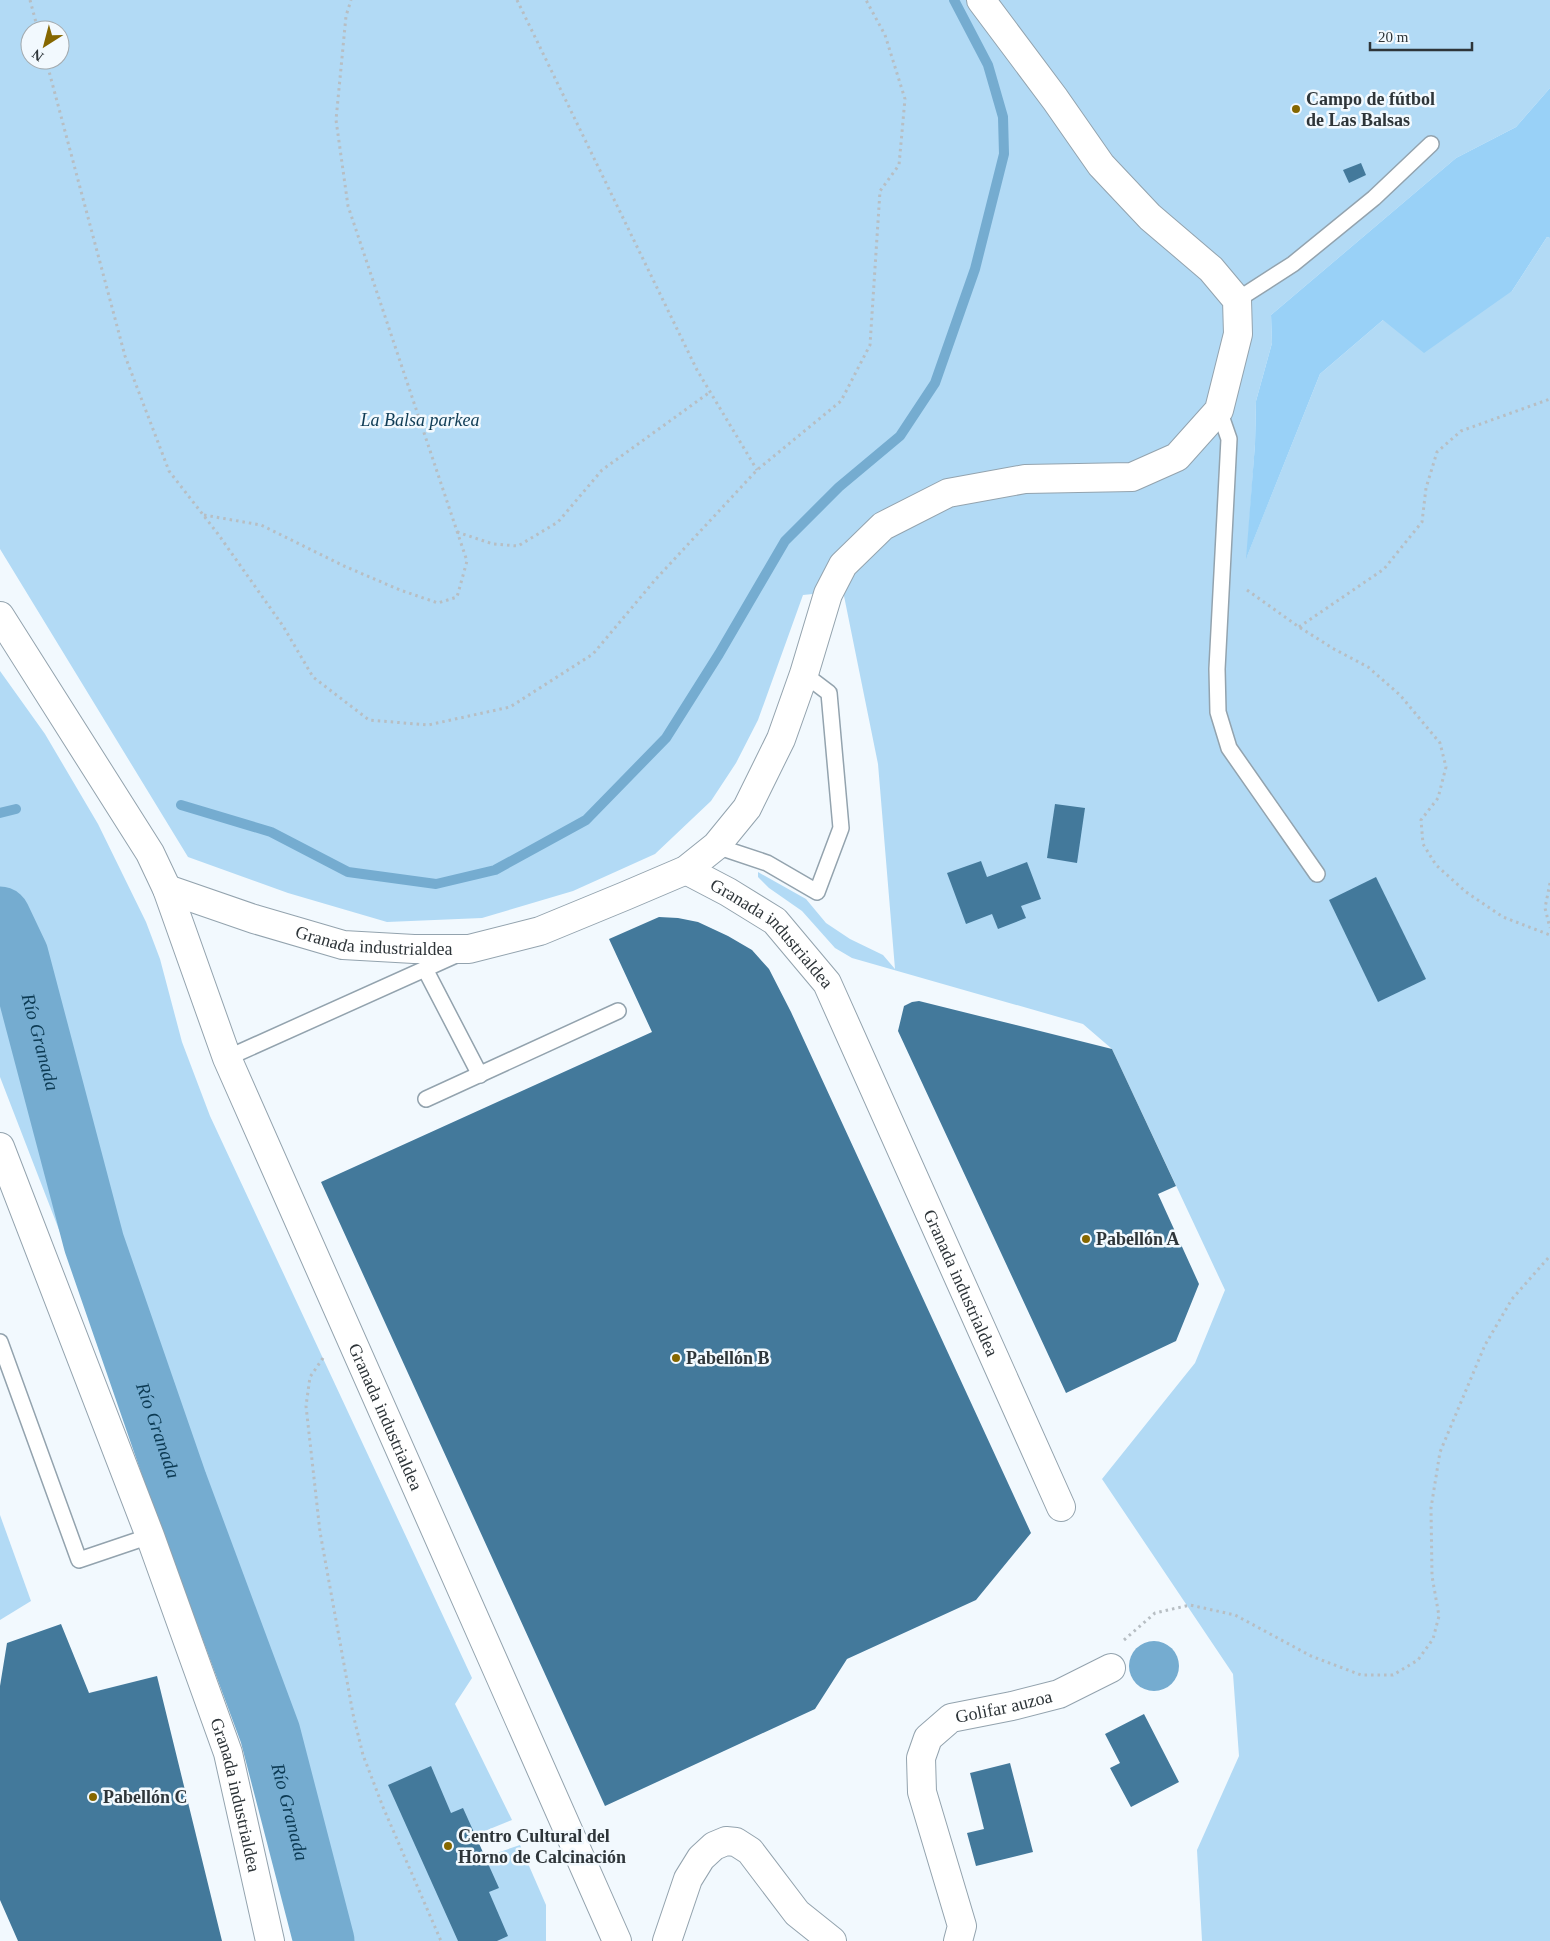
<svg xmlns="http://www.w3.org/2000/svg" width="1550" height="1941" font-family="'Times New Roman',serif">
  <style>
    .green { fill: #b2daf5; fill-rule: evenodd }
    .forest { fill: #99d1f7 }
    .water { fill: #75acd0 }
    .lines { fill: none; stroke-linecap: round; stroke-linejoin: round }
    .stream { stroke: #75acd0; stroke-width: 10 }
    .river { stroke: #75acd0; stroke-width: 61 }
    .building { fill: #43799b }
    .lane-casing { stroke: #93a3ae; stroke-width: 18 }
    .street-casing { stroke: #93a3ae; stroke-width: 30 }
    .path { stroke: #b7bec3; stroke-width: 3; stroke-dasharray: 2.5 4; stroke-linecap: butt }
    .lane { stroke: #fff; stroke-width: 15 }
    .street { stroke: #fff; stroke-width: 28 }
    .poi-dot { fill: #856700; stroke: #f2f9fe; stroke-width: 2 }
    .labels { text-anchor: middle; stroke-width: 5; stroke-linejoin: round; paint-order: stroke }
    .poi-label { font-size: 18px; font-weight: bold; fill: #2e3539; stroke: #f2f9fe; text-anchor: start }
    .park-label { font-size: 18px; font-style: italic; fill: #0f3c55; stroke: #f2f9fe }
    .street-label { font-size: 18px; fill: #2e3539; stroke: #f2f9fe }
    .water-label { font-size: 19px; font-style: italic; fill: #0c3a53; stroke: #f2f9fe }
  </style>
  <rect width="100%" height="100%" fill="#f2f9fe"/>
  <!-- green -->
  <g class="green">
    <path d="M 0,0 L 1550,0 L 1550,88 L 1516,127 L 1456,158 L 1271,315 L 1272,343 L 1256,401 L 1255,444 L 1247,556 L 1320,374 L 1383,320 L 1512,291 L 1547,237 L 1550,238 L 1550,1941 L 1202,1941 L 1197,1850 L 1239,1756 L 1233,1674 L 1102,1479 L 1195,1363 L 1225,1290 L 1112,1049 L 1083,1024 L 852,958 L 835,948 L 802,911 L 769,888 L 758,877 L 758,872 L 806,899 L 826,923 L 850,939 L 883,955 L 895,969 L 878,764 L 843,591 L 803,595 L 758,720 L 736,763 L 711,801 L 655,854 L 573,891 L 482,918 L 387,922 L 288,893 L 188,857 L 0,549 ZM 30,30 L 60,30 L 60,60 L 30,60 Z"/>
    <polygon points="0,671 45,734 98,824 146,922 160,959 182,1042 210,1116 472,1678 455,1704 512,1820 475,1835 485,1857 520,1845 546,1905 546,1941 297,1941 251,1742 168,1512 0,1077"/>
    <polygon points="0,1515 31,1601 0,1620"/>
  </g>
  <!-- forest -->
  <polygon class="forest" points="1550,88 1550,238 1547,237 1512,291 1424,353 1383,320 1320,374 1246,559 1255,444 1256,401 1272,343 1271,315 1456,158 1516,127"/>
  <!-- water -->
  <circle class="water" cx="1154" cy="1666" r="25"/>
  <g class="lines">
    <!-- stream -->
    <g class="stream">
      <polyline points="181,805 271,832 348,872 436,884 495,870 586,820 666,738 719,654 785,541 839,487 900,436 935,383 975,269 1004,154 1003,117 988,65 954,0"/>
      <polyline points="0,813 16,809"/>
    </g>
    <!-- river -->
    <path class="river" id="s1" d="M 0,917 L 18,955 L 94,1243 L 177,1483 L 270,1733 L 324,1941"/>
  </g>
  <!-- building -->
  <g class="building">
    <polygon points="1361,163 1366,175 1349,183 1343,170"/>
    <polygon points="1055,804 1085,808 1077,863 1047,858"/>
    <polygon points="981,861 987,877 1027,862 1041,899 1021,906 1026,918 998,929 992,914 966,924 947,873"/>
    <polygon points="1376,877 1426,979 1378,1002 1329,900"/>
    <polygon points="659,917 678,918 698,922 728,936 752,950 769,969 791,1012 1031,1533 976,1600 847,1659 815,1709 605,1806 321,1182 652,1032 609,939"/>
    <polygon points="919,1001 1112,1049 1176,1186 1158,1194 1199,1284 1176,1341 1066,1393 898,1031 904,1006 912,1002"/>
    <polygon points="61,1624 89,1693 157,1676 222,1941 18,1941 0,1900 0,1686 7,1643"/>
    <polygon points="1144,1714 1179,1782 1131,1807 1110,1768 1120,1763 1105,1734"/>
    <polygon points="1010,1763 1033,1852 976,1866 967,1833 984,1829 970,1773"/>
    <polygon points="431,1766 451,1813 463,1808 499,1888 489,1892 508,1936 497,1941 458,1941 388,1785"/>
  </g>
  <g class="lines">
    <defs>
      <g id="lane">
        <polyline points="1237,300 1293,264 1374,198 1431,144"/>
        <polyline points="1219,410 1229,439 1217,669 1218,712 1229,748 1317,874"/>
        <polyline points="716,846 767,863 817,892 841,828 829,693 804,674"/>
        <polyline points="425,969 480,1075"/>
        <polyline points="227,1058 456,955"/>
        <polyline points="426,1099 618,1011"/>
        <polyline points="0,1342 79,1560 150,1536"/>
      </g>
      <g id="street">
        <path id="s2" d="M 0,616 L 150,853 L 167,889 L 227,1058 L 617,1941"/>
        <path id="s3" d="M 686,870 L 728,892 L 775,921 L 827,983 L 1061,1507"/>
        <path id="s4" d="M 167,889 L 254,919 L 343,945 L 414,949 L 469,949 L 540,931 L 625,896 L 686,870 L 716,846 L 747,808 L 781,739 L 804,674 L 828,594 L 843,565 L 883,526 L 948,493 L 1025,479 L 1132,477 L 1177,457 L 1219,410 L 1238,334 L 1237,300 L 1211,269 L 1150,217 L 1101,165 L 1055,99 L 981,0"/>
        <path id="s5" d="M 0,1147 L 150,1536 L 228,1753 L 270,1941"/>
        <polyline points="667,1941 688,1879 701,1858 714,1846 726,1841 736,1842 750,1851 797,1913 832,1941"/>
        <path id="s6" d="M 958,1941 L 962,1926 L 922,1792 L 921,1758 L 928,1738 L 951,1718 L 1012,1706 L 1059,1694 L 1111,1668"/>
      </g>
    </defs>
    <!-- lane casing -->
    <use href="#lane" class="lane-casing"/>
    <!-- street casing -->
    <use href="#street" class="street-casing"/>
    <!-- path -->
    <g class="path">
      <polyline points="30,0 38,30"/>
      <polyline points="517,0 697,370 757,470"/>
      <polyline points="46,60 125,356 169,471 218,534 283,626 313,677 369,720 428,725 510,707 593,654 655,580 757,470 841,401 870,345 880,191 899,165 905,99 885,35 866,0"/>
      <polyline points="204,515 261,525 344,566 400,590 438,603 457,597 467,561 348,206 336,120 346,16 351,0"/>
      <polyline points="457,532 493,544 518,546 558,522 602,470 710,392"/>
      <polyline points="1247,590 1299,627 1334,649 1368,667 1400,695 1440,743 1446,767 1438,798 1421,820 1423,844 1436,865 1466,892 1503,917 1550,935"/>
      <polyline points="1299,627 1384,569 1422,522 1426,488 1437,452 1461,431 1550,399"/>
      <polyline points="1550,883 1545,908 1550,928"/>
      <polyline points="323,1358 310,1377 306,1406 320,1532 353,1714 363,1755 383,1807 441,1941"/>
      <polyline points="1124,1640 1155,1613 1190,1605 1235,1615 1311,1656 1361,1675 1393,1675 1418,1660 1433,1639 1439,1616 1432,1576 1431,1508 1440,1452 1485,1345 1512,1299 1550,1256"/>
    </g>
    <!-- lane -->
    <use href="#lane" class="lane"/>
    <!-- street -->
    <use href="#street" class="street"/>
  </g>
  <!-- markers -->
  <g class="poi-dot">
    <circle cx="1296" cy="109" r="5"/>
    <circle cx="1086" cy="1239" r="5"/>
    <circle cx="676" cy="1358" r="5"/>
    <circle cx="93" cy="1797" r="5"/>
    <circle cx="448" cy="1846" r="5"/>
  </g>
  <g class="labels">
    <!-- poi labels -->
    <g class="poi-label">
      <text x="1306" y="105">Campo de fútbol<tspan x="1306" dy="21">de Las Balsas</tspan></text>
      <text x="1096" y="1245">Pabellón A</text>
      <text x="686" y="1364">Pabellón B</text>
      <text x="103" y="1803">Pabellón C</text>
      <text x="458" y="1842">Centro Cultural del<tspan x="458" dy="21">Horno de Calcinación</tspan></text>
    </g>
    <!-- park labels -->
    <g class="park-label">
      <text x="420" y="426">La Balsa parkea</text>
    </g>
    <!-- street labels -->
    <g class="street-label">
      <text dy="6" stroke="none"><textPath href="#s3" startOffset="108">Granada industrialdea</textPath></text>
      <text dy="6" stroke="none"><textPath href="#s4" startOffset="215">Granada industrialdea</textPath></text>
      <text dy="6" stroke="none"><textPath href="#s3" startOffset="512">Granada industrialdea</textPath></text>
      <text dy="6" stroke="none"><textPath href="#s2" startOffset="892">Granada industrialdea</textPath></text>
      <text dy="6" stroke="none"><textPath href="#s6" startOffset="295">Golifar auzoa</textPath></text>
      <text dy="6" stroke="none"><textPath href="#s5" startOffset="690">Granada industrialdea</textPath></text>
    </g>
    <!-- water labels -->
    <g class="water-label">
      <text dy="7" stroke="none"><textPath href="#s1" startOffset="132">Río Granada</textPath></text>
      <text dy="7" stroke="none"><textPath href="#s1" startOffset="538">Río Granada</textPath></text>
      <text dy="7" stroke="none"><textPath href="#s1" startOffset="942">Río Granada</textPath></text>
    </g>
  </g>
  <!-- north arrow -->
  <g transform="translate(45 45) rotate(216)"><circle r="24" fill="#f2f9fe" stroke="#a4abaf"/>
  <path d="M0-4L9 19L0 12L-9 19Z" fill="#856700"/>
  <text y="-8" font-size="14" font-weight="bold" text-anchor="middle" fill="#2e3539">N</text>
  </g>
  <!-- scale -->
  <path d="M1370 42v8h102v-8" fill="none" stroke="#2e3539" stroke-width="2.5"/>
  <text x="1378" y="42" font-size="15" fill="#2e3539" stroke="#f2f9fe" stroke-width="4" paint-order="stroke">20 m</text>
</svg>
